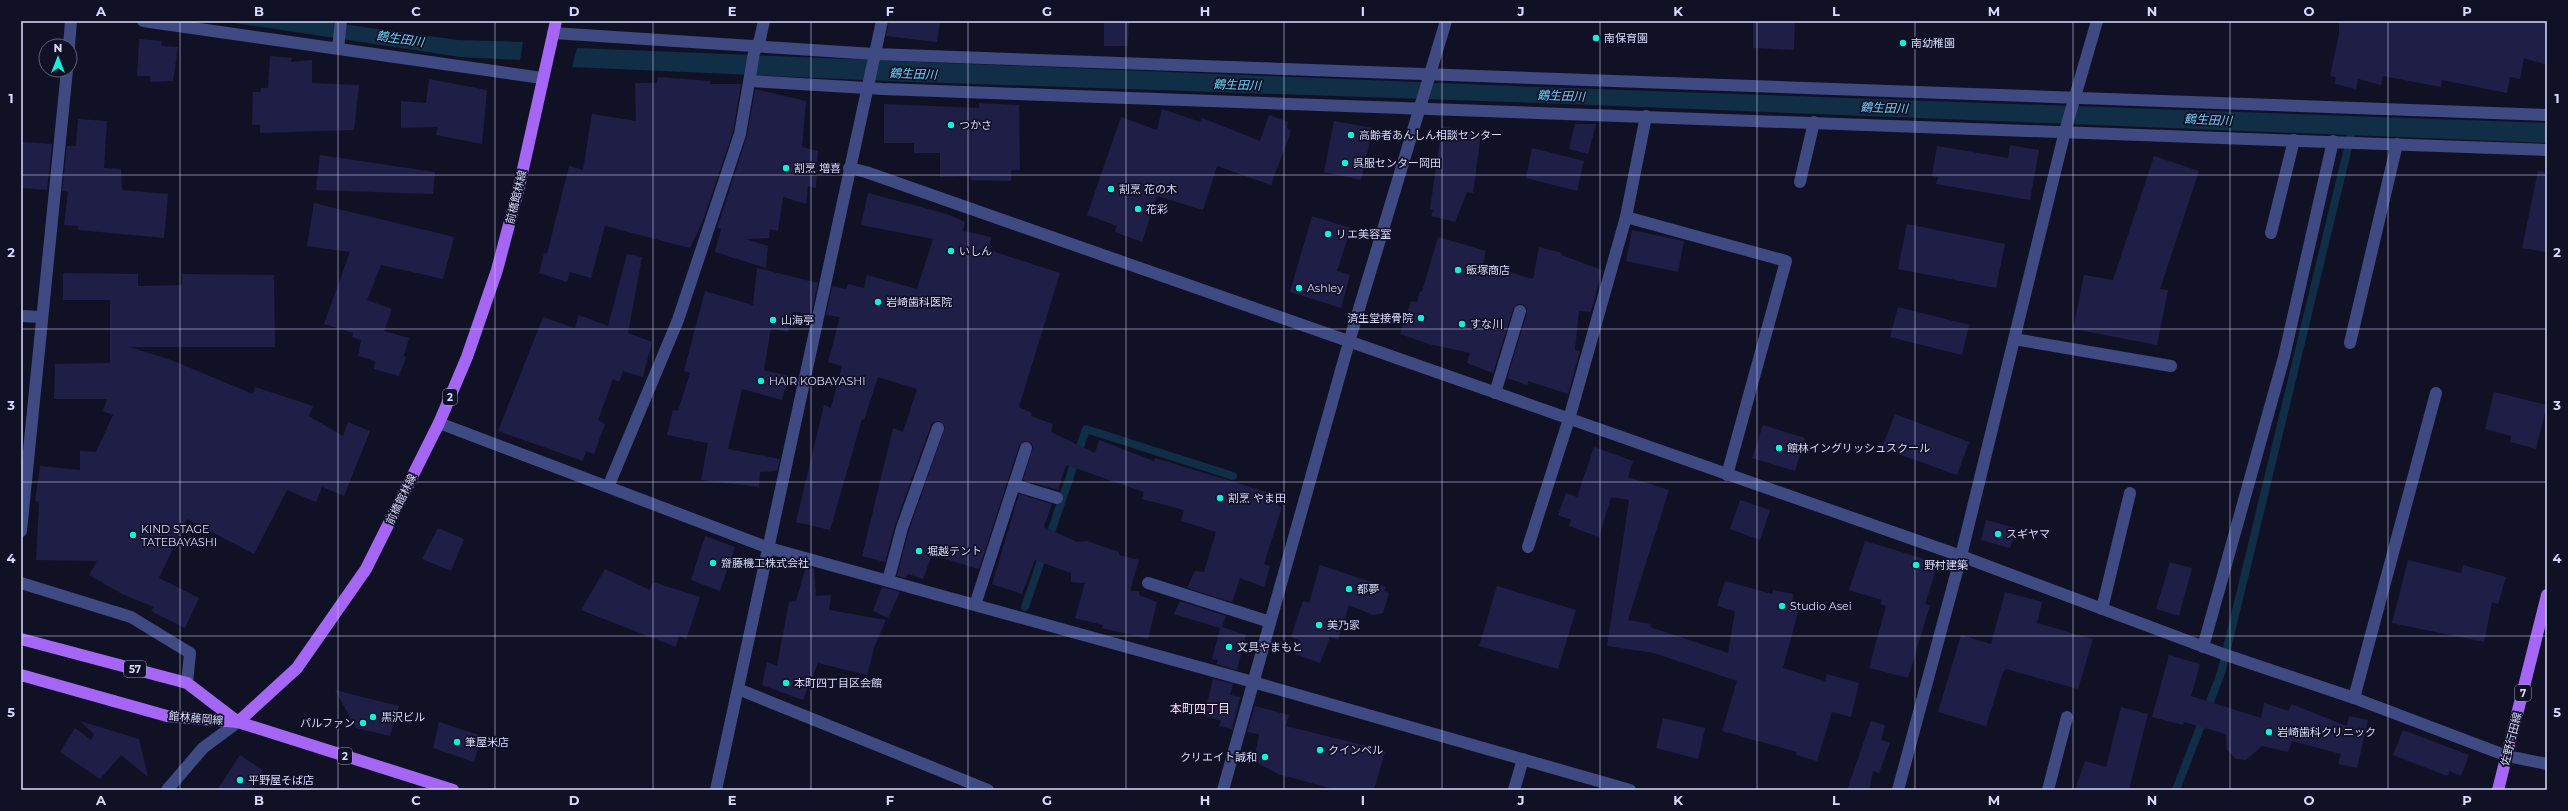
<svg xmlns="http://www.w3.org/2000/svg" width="2568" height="811" font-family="Montserrat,'Noto Sans JP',sans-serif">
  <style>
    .water { fill: #102e46 }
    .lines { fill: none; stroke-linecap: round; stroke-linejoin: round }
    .stream { stroke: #102e46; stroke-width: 8 }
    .building { fill: #1f1e46 }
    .minor { stroke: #3f4982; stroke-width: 12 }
    .major { stroke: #a566f5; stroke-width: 12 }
    .grid { fill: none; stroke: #d8dbfd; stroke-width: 1; stroke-opacity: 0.55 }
    .poi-dot { fill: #11f0dc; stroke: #111126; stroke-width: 1.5 }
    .labels { text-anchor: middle; stroke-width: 3.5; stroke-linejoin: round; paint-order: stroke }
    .shield { fill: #111126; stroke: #9c9ebc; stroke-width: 1 }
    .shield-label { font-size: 10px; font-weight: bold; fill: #d8dbfd }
    .poi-label { font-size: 11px; fill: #d8dbfd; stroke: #111126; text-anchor: start }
    .street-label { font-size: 11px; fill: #d8dbfd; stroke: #111126 }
    .water-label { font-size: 12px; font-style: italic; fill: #6dd0f6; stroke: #111126 }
    .neighbourhood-label { font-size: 12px; fill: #fddaf7; stroke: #111126 }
    .neatline { fill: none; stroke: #d8dbfd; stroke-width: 1.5 }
    .grid-label { font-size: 13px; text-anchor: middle; font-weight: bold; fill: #d8dbfd }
  </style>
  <rect width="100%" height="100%" fill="#111126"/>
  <!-- water -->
  <g class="water">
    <polygon points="222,21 320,21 458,40 523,42 520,60 460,57"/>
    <polygon points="577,48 1539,87 2547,123 2547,143 1542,103 887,81 572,67"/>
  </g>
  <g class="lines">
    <!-- stream -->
    <g class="stream">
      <polyline points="1048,541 1086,429 1233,476"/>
      <polyline points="1025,607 1044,552"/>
      <polyline points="2176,790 2221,673 2353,127"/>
    </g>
  </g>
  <!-- building -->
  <g class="building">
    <polygon points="889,21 940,21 937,42 886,36"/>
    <polygon points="1104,21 1129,21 1128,46 1104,46"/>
    <polygon points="1753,21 1795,21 1794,50 1753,48"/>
    <polygon points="2339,21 2547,21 2547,65 2524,58 2520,79 2510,77 2507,93 2442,80 2441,87 2383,76 2381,85 2358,79 2356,89 2335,84 2336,77 2330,76 2339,34"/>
    <polygon points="139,39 161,41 162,46 178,47 173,81 150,82 150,76 137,76"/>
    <polygon points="270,56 292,58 291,62 312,60 312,83 359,85 354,130 260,133 260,125 252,125 253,92 261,92 261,88 268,88"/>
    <polygon points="658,77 710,81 710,84 741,84 733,132 702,223 690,248 605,226 591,278 570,272 567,282 539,273 544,253 547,254 569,166 583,170 592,114 636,121 635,83 657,83"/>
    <polygon points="429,79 487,90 482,144 436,135 438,127 401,128 401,101 426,103"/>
    <polygon points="755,89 806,101 802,147 818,151 816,188 808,186 806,204 783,197 778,231 770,229 769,238 746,239 768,246 766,268 715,252 721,229 717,228 747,136"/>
    <polygon points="979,103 1019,105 1020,170 1011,170 1011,181 971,180 970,176 940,177 940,153 914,153 914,143 884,143 884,104 979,108"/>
    <polygon points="1162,109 1200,122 1202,118 1260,141 1269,115 1288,122 1287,128 1291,131 1271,185 1217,166 1203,210 1157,196 1142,242 1115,232 1117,226 1087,215 1121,117 1157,130"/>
    <polygon points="78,119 107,121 104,168 121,169 122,190 168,194 164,238 78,230 78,226 64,225 68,192 62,191 67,146 76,146"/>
    <polygon points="1334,121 1373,128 1361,180 1324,172"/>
    <polygon points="1575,124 1596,124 1588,154 1569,149"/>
    <polygon points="1442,126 1481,134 1473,193 1467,192 1455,222 1431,216 1433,210 1430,209"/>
    <polygon points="21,142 52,144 47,190 21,188"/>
    <polygon points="2010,145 2039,150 2030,200 1936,184 1938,177 1932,176 1937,146 2008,158"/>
    <polygon points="1532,148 1584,161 1577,191 1526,178"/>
    <polygon points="320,155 435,172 433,194 316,190"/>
    <polygon points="2154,156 2199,171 2160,289 2168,290 2157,345 2073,329 2084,275 2113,280"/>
    <polygon points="2538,171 2547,172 2547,252 2522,248"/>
    <polygon points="868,193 947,214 965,222 963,231 991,237 989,250 1060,273 1019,407 1032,413 1031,416 1053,424 1051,432 1095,453 1099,440 1154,461 1155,458 1280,496 1278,506 1282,507 1264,564 1270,566 1264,587 1240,578 1232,602 1187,588 1195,571 1204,572 1216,532 1181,521 1184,510 1142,499 1144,492 1066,465 1058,490 1023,480 1033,447 1031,443 1025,441 1019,446 979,569 932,555 923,579 908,574 906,578 897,576 909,530 945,427 940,421 933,422 931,425 895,525 885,562 862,556 893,428 903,432 917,389 878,377 864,420 862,419 830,530 796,522 824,405 831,408 842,366 828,362 840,317 826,315 832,286 846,289 848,284 864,288 867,275 917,289 933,239 861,225"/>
    <polygon points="314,203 454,237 443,279 381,265 367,300 392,309 384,331 409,338 404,356 406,357 399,376 374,369 375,361 358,356 361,340 352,337 353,333 324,324 350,252 307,246"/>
    <polygon points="1312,216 1351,228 1337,271 1350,275 1341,308 1290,292"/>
    <polygon points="1907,224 2005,244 1996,288 1898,269"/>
    <polygon points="1632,230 1684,241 1678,272 1626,261"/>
    <polygon points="1438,237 1486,251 1483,264 1533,279 1539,247 1562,253 1561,255 1602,270 1591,312 1579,311 1575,350 1580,351 1568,394 1528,381 1527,385 1507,378 1527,313 1527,309 1523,304 1518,304 1513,309 1493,373 1467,363 1470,353 1429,344 1400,334 1411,301 1417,302 1420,291 1422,292"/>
    <polygon points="627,254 642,257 628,333 652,342 643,377 623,371 619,382 613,379 598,420 605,424 594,454 586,451 583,461 498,431 543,317 575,328 579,315 608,326"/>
    <polygon points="757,268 818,283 811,314 793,312 788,332 771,328 764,370 789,376 782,400 742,389 728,449 780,459 777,471 760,472 759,487 701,480 708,443 667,435 673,410 678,411 690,373 684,371 705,291 753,305"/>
    <polygon points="63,273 138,274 138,286 182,285 182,274 274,275 275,347 130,347 171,360 253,394 255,387 313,406 309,416 343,436 348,422 370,431 344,496 322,487 316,502 287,490 254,554 187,519 159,578 199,598 185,628 151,611 154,607 122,594 89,575 97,561 36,560 39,502 35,501 40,466 80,470 80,451 96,452 113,415 103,411 107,399 54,399 55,364 110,363 110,300 63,300"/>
    <polygon points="1898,307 1969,325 1962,355 1890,337"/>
    <polygon points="2494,392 2547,405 2536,449 2510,442 2511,436 2485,429"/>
    <polygon points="1895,414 1969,442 1957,475 1882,448"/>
    <polygon points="1763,425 1805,438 1795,471 1752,458"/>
    <polygon points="1594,447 1633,461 1628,477 1669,490 1628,620 1651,624 1650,627 1728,653 1735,611 1717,606 1725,581 1772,594 1773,590 1793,594 1792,605 1799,608 1783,668 1825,681 1827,674 1859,683 1851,717 1832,712 1817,761 1796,755 1797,752 1722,731 1737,681 1654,653 1607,646 1629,500 1611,497 1599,537 1569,526 1571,520 1558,515 1566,493 1577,497"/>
    <polygon points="1019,494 1052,504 1044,527 1077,542 1087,541 1119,552 1119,555 1139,560 1130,591 1139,591 1139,595 1157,602 1148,639 1102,628 1103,625 1075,618 1085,583 1071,582 1071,573 1035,560 1022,594 992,584"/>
    <polygon points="1740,500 1770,510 1760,540 1730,529"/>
    <polygon points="1986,520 2016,528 2010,548 1981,540"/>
    <polygon points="438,528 464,539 451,571 422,559"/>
    <polygon points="705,536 735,547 720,591 691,580"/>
    <polygon points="1865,541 1938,563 1925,604 1930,605 1908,678 1869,668 1886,606 1880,604 1882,600 1849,590"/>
    <polygon points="2408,560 2461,573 2463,565 2506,577 2498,604 2492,602 2484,642 2392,623"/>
    <polygon points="2170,562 2192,568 2179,616 2156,609"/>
    <polygon points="1320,565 1386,587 1384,591 1389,593 1383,613 1373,615 1349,605 1338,640 1330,637 1320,663 1295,654 1299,640 1291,637 1303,601 1309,603"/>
    <polygon points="806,566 814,568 816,596 831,595 829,610 886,620 875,645 867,675 818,663 803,700 762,685 767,662 777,666 789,602 796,601"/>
    <polygon points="605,569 650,590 653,582 700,597 686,640 679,635 676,647 581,610"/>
    <polygon points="1497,586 1576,610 1558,669 1479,646"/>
    <polygon points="882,587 900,592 888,618 873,611"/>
    <polygon points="2005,592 2042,602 2037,623 2093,639 2078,689 2006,669 2003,672 1986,726 1938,712 1961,635 1991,644"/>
    <polygon points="1180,601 1226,616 1222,627 1246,635 1237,670 1217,664 1218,660 1212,659 1220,628 1174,614"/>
    <polygon points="2169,655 2200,664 2191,696 2261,718 2264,703 2289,711 2291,704 2347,726 2349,716 2368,720 2357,768 2338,764 2341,754 2292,741 2288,752 2262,746 2246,760 2236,759 2227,750 2226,734 2184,722 2183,725 2152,717"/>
    <polygon points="1213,679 1233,684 1230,695 1240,697 1232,729 1219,726 1221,721 1204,715"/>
    <polygon points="335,690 399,706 390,736 356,728"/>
    <polygon points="1255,706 1289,715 1286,726 1375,748 1385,752 1374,790 1337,790 1278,774 1254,761 1259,734 1247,732"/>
    <polygon points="2121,707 2148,714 2129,790 2075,790 2085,761 2106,767"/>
    <polygon points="1663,718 1705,728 1698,759 1656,748"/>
    <polygon points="80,721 139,739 148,777 121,755 100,779 60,752 75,728 91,740 94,734"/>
    <polygon points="1871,721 1885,725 1881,740 1890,743 1879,773 1873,771 1869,790 1847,790"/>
    <polygon points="439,722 482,736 474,762 433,748"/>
    <polygon points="2403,730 2469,755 2461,776 2450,771 2447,776 2393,755"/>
    <polygon points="240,755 263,770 250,790 217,790"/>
  </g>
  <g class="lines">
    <!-- minor -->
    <g class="minor">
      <polyline points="143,21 542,78"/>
      <polyline points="553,33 874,54 2547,115"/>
      <polyline points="69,46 71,21"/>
      <polyline points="338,48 341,21"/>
      <polyline points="750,81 883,89 2547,150"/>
      <polyline points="849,168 866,172 1961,556 2223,654 2354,698 2507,756 2547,764"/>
      <polyline points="1800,182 1814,122"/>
      <polyline points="1626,217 1786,261 1727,475"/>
      <polyline points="2271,233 2294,140"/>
      <polyline points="21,316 42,317"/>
      <polyline points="2014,339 2171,366"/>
      <polyline points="2350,343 2397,144"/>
      <polyline points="1495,393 1520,311"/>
      <polyline points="439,423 769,548 1253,682 1630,790"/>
      <polyline points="1014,485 1057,498"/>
      <polyline points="608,487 678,320 740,134 754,53 760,39 764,21"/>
      <polyline points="21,531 67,70"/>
      <polyline points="1528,547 1569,419 1626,217 1646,116"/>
      <polyline points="888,581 902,528 938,428"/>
      <polyline points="21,583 131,617 190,653 187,683"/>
      <polyline points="1148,583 1270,622"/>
      <polyline points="975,605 1026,448"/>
      <polyline points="2102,609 2130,493"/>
      <polyline points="2203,647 2284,357 2333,141"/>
      <polyline points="738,689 988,790"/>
      <polyline points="2354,698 2436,393"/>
      <polyline points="167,790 203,748 238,722"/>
      <polyline points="716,790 882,21"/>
      <polyline points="1223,790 1349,342 1446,21"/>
      <polyline points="1514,790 1523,759"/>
      <polyline points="1898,790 1961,556 2065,131 2097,21"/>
      <polyline points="2048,790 2067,717"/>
    </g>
    <!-- major -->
    <g class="major">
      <polyline points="21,639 187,683 238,722"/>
      <polyline points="21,675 167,716 238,722 453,790"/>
      <polyline points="238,722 297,668 366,569 439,423 467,357 497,270 519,187 556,21"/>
      <polyline points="2498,790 2547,595"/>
    </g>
  </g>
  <!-- grid -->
  <path class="grid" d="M 180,21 L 180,790M 338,21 L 338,790M 495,21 L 495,790M 653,21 L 653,790M 811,21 L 811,790M 968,21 L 968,790M 1126,21 L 1126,790M 1284,21 L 1284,790M 1442,21 L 1442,790M 1600,21 L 1600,790M 1757,21 L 1757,790M 1915,21 L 1915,790M 2073,21 L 2073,790M 2230,21 L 2230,790M 2388,21 L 2388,790M 21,175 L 2547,175M 21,329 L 2547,329M 21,482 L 2547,482M 21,636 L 2547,636"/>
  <!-- markers -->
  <g class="poi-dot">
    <circle cx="1596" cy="38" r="4"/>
    <circle cx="1903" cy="43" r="4"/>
    <circle cx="951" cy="125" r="4"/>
    <circle cx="1351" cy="135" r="4"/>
    <circle cx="1345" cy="163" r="4"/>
    <circle cx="786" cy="168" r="4"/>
    <circle cx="1111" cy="189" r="4"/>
    <circle cx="1138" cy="209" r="4"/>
    <circle cx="1328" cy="234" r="4"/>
    <circle cx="951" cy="251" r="4"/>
    <circle cx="1458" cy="270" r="4"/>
    <circle cx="1299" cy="288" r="4"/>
    <circle cx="878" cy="302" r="4"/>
    <circle cx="1421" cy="318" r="4"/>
    <circle cx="773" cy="320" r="4"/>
    <circle cx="1462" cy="324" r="4"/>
    <circle cx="761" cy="381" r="4"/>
    <circle cx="1779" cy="448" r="4"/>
    <circle cx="1220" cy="498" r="4"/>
    <circle cx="1998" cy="534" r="4"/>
    <circle cx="133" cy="535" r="4"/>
    <circle cx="919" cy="551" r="4"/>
    <circle cx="713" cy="563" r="4"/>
    <circle cx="1916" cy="565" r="4"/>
    <circle cx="1349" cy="589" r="4"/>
    <circle cx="1782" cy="606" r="4"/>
    <circle cx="1319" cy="625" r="4"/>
    <circle cx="1229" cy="647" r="4"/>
    <circle cx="786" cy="683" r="4"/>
    <circle cx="373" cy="717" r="4"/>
    <circle cx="363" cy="723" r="4"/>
    <circle cx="2269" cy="732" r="4"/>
    <circle cx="457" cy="742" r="4"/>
    <circle cx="1320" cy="750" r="4"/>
    <circle cx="1265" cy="757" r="4"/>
    <circle cx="240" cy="780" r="4"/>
  </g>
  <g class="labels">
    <!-- shield labels -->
    <g class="shield">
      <rect x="443" y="389" width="14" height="16" rx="3"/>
      <rect x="124" y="661" width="22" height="16" rx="3"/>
      <rect x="2515" y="685" width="16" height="16" rx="3"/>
      <rect x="338" y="748" width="14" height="16" rx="3"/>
    </g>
    <g class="shield-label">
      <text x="450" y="401">2</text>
      <text x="135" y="673">57</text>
      <text x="2523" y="697">7</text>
      <text x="345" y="760">2</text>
    </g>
    <!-- poi labels -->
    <g class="poi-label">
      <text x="1604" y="42">南保育園</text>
      <text x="1911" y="47">南幼稚園</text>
      <text x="959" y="129">つかさ</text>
      <text x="1359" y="139">高齢者あんしん相談センター</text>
      <text x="1353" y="167">呉服センター岡田</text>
      <text x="794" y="172">割烹 増喜</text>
      <text x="1119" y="193">割烹 花の木</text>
      <text x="1146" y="213">花彩</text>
      <text x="1336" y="238">リエ美容室</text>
      <text x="959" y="255">いしん</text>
      <text x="1466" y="274">飯塚商店</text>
      <text x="1307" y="292">Ashley</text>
      <text x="886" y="306">岩崎歯科医院</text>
      <text x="1413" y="322" text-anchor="end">済生堂接骨院</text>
      <text x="781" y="324">山海亭</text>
      <text x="1470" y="328">すな川</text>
      <text x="769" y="385">HAIR KOBAYASHI</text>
      <text x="1787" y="452">館林イングリッシュスクール</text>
      <text x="1228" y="502">割烹 やま田</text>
      <text x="141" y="533">KIND STAGE<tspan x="141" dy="13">TATEBAYASHI</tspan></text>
      <text x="2006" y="538">スギヤマ</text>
      <text x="927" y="555">堀越テント</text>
      <text x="721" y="567">齋藤機工株式会社</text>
      <text x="1924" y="569">野村建築</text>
      <text x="1357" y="593">都夢</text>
      <text x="1790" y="610">Studio Asei</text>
      <text x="1327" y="629">美乃家</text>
      <text x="1237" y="651">文具やまもと</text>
      <text x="794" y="687">本町四丁目区会館</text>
      <text x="381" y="721">黒沢ビル</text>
      <text x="355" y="727" text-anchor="end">パルファン</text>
      <text x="2277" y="736">岩崎歯科クリニック</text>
      <text x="465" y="746">筆屋米店</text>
      <text x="1328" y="754">クインベル</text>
      <text x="1257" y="761" text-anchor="end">クリエイト誠和</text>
      <text x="248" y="784">平野屋そば店</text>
    </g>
    <!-- street labels -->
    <g class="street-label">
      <text transform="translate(516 197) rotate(-76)" y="4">前橋館林線</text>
      <text transform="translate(401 499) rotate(-64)" y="4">前橋館林線</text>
      <text transform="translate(196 718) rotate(5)" y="4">館林藤岡線</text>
      <text transform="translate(2511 739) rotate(-76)" y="4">佐野行田線</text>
    </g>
    <!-- water labels -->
    <g class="water-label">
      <text transform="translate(400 39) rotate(8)" y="4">鶴生田川</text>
      <text transform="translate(913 74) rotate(2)" y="4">鶴生田川</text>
      <text transform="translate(1237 85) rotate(2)" y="4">鶴生田川</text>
      <text transform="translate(1561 96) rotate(2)" y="4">鶴生田川</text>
      <text transform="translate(1884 108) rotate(2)" y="4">鶴生田川</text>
      <text transform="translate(2208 120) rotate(3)" y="4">鶴生田川</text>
    </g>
    <!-- neighbourhood labels -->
    <g class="neighbourhood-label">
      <text x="1200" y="713">本町四丁目</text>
    </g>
  </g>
  <!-- border -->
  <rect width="2568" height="811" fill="none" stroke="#111126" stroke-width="44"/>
  <!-- north arrow -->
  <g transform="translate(58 58)"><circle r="19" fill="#111126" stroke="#61627c"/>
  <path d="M0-3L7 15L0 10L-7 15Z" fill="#11f0dc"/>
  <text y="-6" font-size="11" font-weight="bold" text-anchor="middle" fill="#d8dbfd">N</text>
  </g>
  <rect x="22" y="22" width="2524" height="767" class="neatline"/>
  <g class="grid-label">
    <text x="101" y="16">A</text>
    <text x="259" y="16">B</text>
    <text x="416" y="16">C</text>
    <text x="574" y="16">D</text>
    <text x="732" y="16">E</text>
    <text x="890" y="16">F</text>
    <text x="1047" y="16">G</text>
    <text x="1205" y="16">H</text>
    <text x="1363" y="16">I</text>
    <text x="1521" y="16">J</text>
    <text x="1678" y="16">K</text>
    <text x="1836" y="16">L</text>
    <text x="1994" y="16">M</text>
    <text x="2152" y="16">N</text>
    <text x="2309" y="16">O</text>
    <text x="2467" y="16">P</text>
    <text x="11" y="103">1</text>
    <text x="2557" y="103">1</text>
    <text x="11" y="257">2</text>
    <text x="2557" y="257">2</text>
    <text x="11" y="410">3</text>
    <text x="2557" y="410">3</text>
    <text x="11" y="563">4</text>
    <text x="2557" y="563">4</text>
    <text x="11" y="717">5</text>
    <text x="2557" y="717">5</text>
    <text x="101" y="805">A</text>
    <text x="259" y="805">B</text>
    <text x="416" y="805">C</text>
    <text x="574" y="805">D</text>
    <text x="732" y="805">E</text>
    <text x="890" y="805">F</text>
    <text x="1047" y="805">G</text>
    <text x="1205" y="805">H</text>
    <text x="1363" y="805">I</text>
    <text x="1521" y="805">J</text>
    <text x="1678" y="805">K</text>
    <text x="1836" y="805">L</text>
    <text x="1994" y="805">M</text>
    <text x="2152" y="805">N</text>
    <text x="2309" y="805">O</text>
    <text x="2467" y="805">P</text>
  </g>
</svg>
